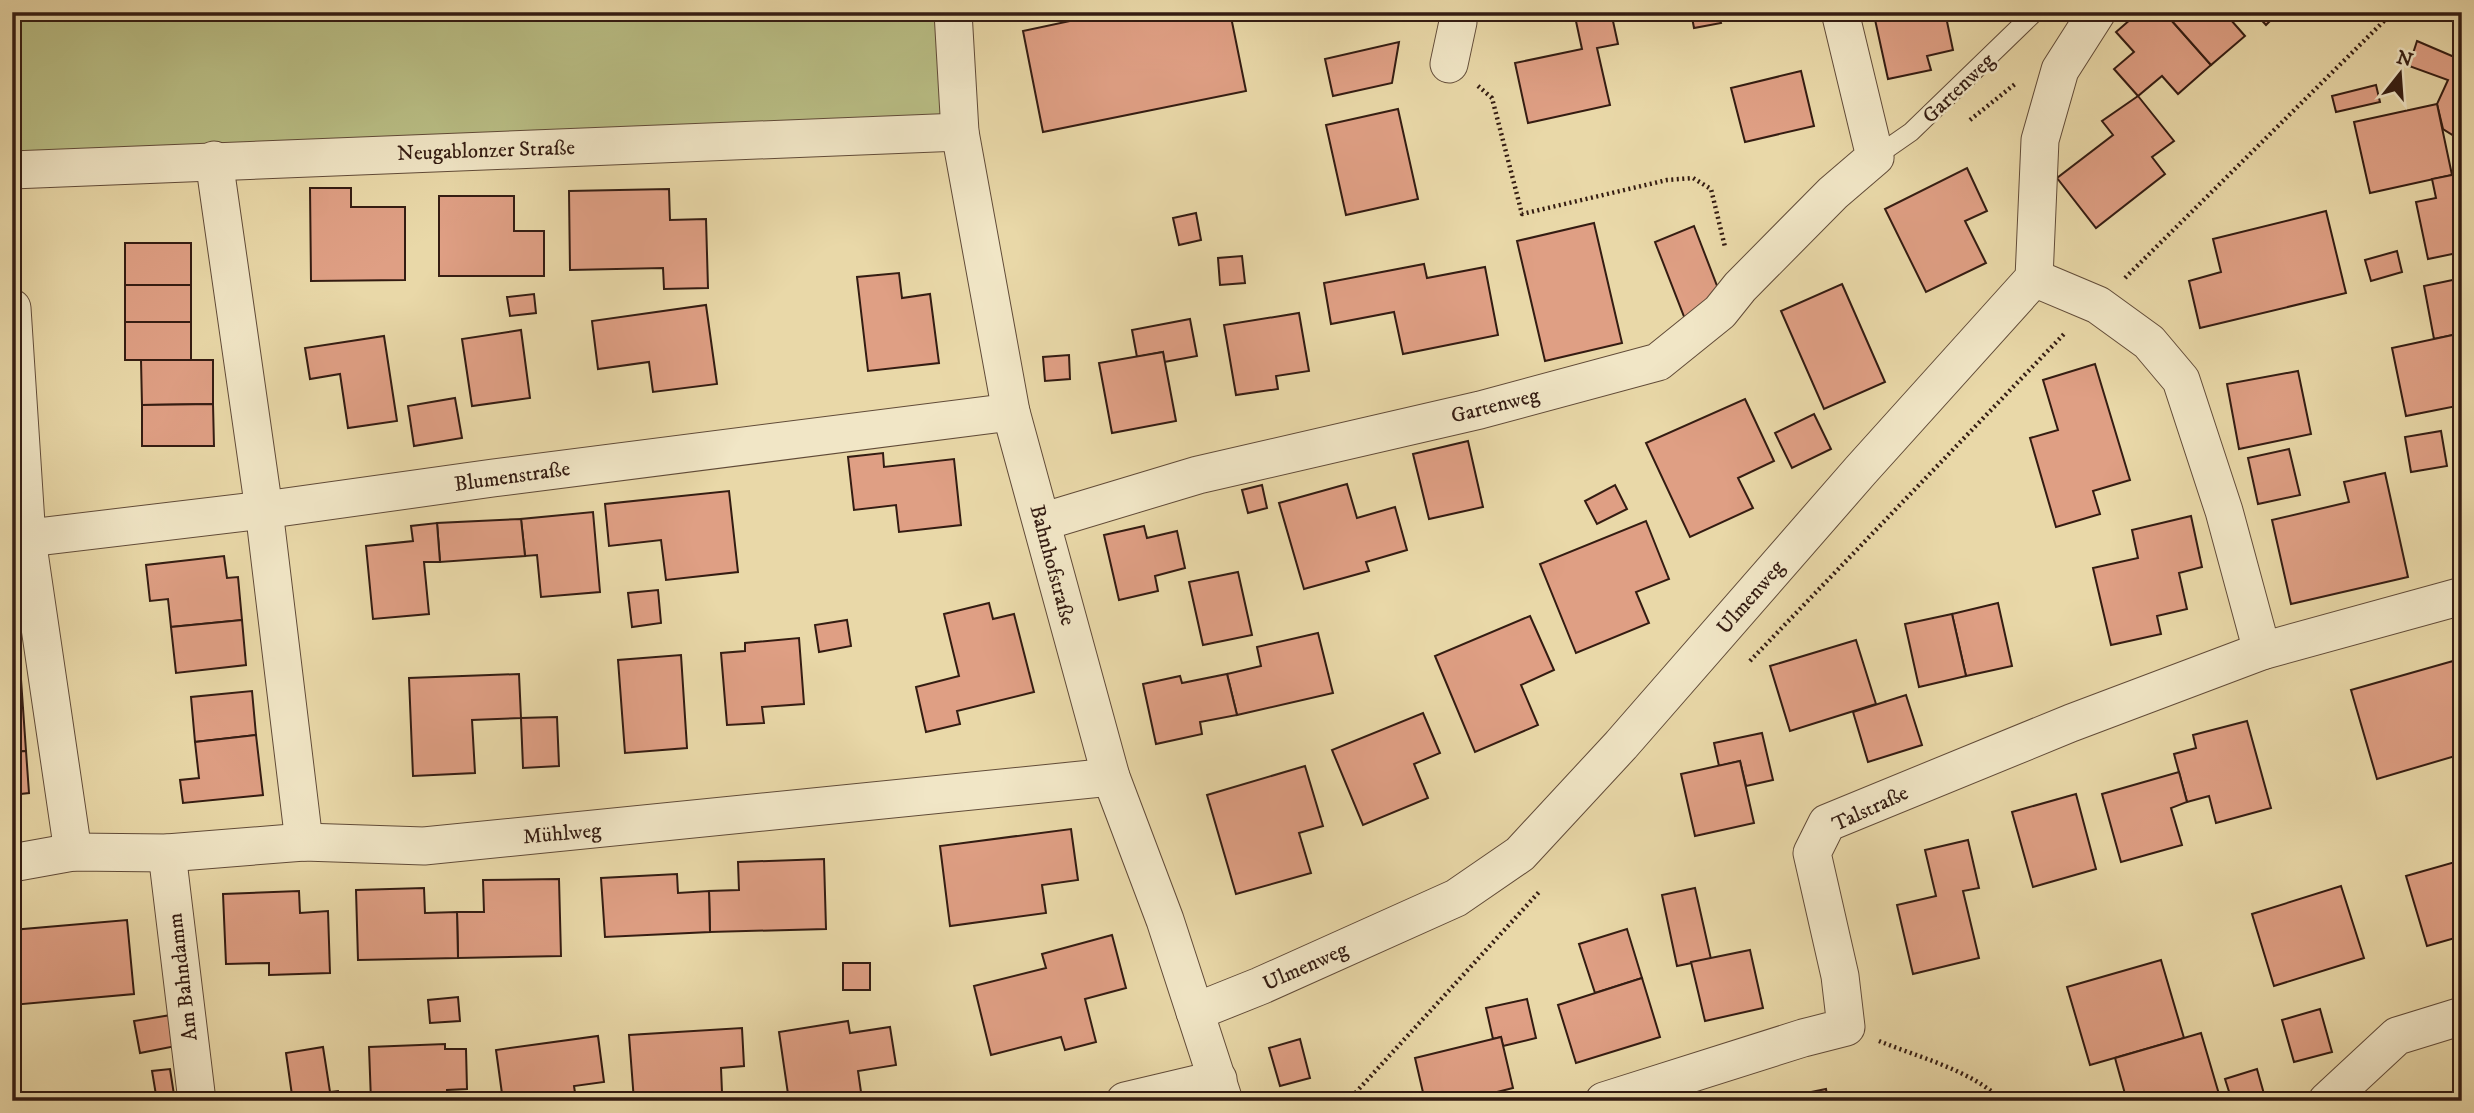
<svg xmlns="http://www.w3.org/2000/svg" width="2474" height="1113" font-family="'IM FELL DW Pica',serif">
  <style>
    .green { fill: #b9be85; stroke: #766d4c; stroke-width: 2 }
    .building { fill: #df9f84; stroke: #341c12; stroke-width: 2 }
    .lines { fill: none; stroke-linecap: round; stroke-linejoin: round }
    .lane-casing { stroke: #614b38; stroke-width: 20 }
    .street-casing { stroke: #614b38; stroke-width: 39 }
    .path { stroke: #341c12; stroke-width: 4.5; stroke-dasharray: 2 3.5; stroke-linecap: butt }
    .lane { stroke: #f1e6c6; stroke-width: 18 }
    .street { stroke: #f1e6c6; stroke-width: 37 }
    .labels { text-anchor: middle; stroke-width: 5; stroke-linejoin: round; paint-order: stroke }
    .street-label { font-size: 21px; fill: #341c12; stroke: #f1e6c6 }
  </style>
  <rect width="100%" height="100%" fill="#e9d8a8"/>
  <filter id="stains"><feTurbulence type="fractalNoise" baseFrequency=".00286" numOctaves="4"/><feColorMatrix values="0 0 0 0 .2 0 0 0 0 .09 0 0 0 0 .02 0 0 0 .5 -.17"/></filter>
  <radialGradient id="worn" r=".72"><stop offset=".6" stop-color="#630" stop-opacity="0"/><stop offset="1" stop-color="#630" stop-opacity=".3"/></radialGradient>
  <!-- green -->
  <polygon class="green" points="12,12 942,12 948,121 12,153"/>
  <!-- building -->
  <g class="building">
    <polygon points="1103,12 1230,12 1246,91 1043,132 1023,31 1103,14"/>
    <polygon points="1574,12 1611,12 1618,44 1597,48 1610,105 1528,123 1515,63 1582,49"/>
    <polygon points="1691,12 1718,12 1721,23 1694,28"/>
    <polygon points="1886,12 1945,12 1953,50 1927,56 1931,70 1888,79 1874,15"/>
    <polygon points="2139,12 2164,12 2211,65 2178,94 2162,76 2138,96 2114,69 2134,52 2116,32"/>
    <polygon points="2164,12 2224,12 2245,36 2211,65"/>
    <polygon points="2254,12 2279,12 2266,25"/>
    <polygon points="2462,17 2462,36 2454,25"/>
    <polygon points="2417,41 2459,59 2462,56 2462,141 2443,129 2437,104 2448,80 2409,66"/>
    <polygon points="1399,42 1392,83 1333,96 1325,59"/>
    <polygon points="1801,71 1814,126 1745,142 1731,88"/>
    <polygon points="2376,85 2380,102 2336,112 2332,96"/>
    <polygon points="2138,96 2174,141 2152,157 2165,174 2096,228 2057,178 2113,135 2102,121"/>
    <polygon points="2437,104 2452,175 2370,193 2354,122"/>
    <polygon points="1398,109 1418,199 1346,215 1326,125"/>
    <polygon points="1967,168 1987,211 1965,221 1986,263 1926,292 1885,209"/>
    <polygon points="2462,173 2462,252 2428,259 2416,202 2436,198 2432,179"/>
    <polygon points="310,188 351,188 351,207 405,207 405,280 311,281"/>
    <polygon points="669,189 670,220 706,219 708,288 664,289 663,268 570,270 569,191"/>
    <polygon points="439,196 514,196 514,231 544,231 544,276 439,276"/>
    <polygon points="2326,211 2346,293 2200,328 2189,281 2221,272 2213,239"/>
    <polygon points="1196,213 1201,240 1179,245 1173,218"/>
    <polygon points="1594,223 1622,343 1545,361 1517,241"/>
    <polygon points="1694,226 1719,291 1685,319 1655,242"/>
    <rect x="125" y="243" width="66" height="42"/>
    <polygon points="2397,251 2402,272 2371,281 2365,260"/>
    <polygon points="1242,256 1245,283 1220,285 1218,258"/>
    <polygon points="1424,264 1427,278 1485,267 1498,335 1403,354 1394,312 1331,324 1324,283"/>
    <polygon points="899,273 902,298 930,294 939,363 868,371 857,277"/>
    <polygon points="2462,278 2462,333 2434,339 2424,286"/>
    <polygon points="1842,284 1885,382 1824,409 1781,311"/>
    <rect x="125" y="285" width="66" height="37"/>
    <polygon points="534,294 536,313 510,316 507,297"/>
    <polygon points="706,305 717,384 653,392 649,362 598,369 592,321"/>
    <polygon points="1299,313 1309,371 1276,376 1278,389 1236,395 1224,325"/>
    <polygon points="1190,319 1197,356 1164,362 1163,352 1137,357 1132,330"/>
    <rect x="125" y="322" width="66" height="38"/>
    <polygon points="521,330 530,398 472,406 462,339"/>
    <polygon points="2462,333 2462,405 2406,416 2392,348"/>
    <polygon points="384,336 397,421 348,428 340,374 310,379 305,348"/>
    <polygon points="1163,352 1176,421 1112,433 1099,363"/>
    <polygon points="1069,355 1070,379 1045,381 1043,357"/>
    <polygon points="141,360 213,360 213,404 142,405"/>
    <polygon points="2095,364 2130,480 2093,491 2100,514 2056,527 2030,438 2058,430 2043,380"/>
    <polygon points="2298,371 2311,434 2239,449 2227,384"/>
    <polygon points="455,398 462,438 414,446 408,406"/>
    <polygon points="1745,399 1774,461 1738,478 1753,508 1690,537 1646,443"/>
    <polygon points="213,404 214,446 142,446 142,405"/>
    <polygon points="1814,414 1831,449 1792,468 1775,433"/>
    <polygon points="2441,431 2447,466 2411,472 2405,437"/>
    <polygon points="1468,441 1483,507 1429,519 1413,454"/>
    <polygon points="2289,449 2300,495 2258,504 2248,458"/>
    <polygon points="883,453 884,467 954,459 961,525 899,532 896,505 854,510 848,457"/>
    <polygon points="2385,473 2408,577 2291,604 2272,520 2349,502 2344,482"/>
    <polygon points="1347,484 1357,518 1395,507 1407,550 1366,562 1369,571 1304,589 1279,503"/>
    <polygon points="1262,485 1267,508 1248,513 1242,490"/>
    <polygon points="1615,485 1627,509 1597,524 1585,501"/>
    <polygon points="729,491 738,572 666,580 661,540 609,546 605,504"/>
    <polygon points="593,512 600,592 541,597 537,555 525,556 521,519"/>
    <polygon points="2191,516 2202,567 2179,573 2187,609 2157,616 2161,634 2111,645 2093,568 2138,558 2132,530"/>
    <polygon points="521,519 525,556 440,562 437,523"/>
    <polygon points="1646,521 1669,579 1636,592 1649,623 1576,653 1540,564"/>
    <polygon points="437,523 440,562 424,562 429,614 373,619 366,546 413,541 411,526"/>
    <polygon points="1144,526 1147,538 1177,531 1185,568 1155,576 1158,591 1119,600 1104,535"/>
    <polygon points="224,556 227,578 238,577 242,620 171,627 168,599 150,601 146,565"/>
    <polygon points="1238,572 1252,635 1203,645 1189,582"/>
    <polygon points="12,580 17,622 12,622"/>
    <polygon points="658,590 661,623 632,627 628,593"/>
    <polygon points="989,603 993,619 1014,614 1034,692 957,711 960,724 926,732 916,687 959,676 944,614"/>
    <polygon points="1998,603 2012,666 1966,676 1952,614"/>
    <polygon points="1952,614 1966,676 1919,687 1905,624"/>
    <polygon points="1530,616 1554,670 1521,685 1538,725 1475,752 1435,656"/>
    <polygon points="242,620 246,665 176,673 171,627"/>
    <polygon points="847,620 851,646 819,652 815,625"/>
    <polygon points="12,622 17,622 20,665 12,665"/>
    <polygon points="1318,633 1333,693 1237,715 1227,674 1261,666 1257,647"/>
    <polygon points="799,638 804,704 762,707 764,723 727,725 721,653 745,651 745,643"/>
    <polygon points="1856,640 1876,704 1790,731 1770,666"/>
    <polygon points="681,655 687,748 625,753 618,660"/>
    <polygon points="2453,661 2462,690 2462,754 2377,779 2351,690"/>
    <polygon points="12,665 20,665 23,708 12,709"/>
    <polygon points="519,674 521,718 472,720 475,773 413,776 409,678"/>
    <polygon points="1227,674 1237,715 1200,722 1202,734 1156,744 1143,684 1180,676 1182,683"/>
    <polygon points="252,691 256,735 195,742 191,697"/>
    <polygon points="1906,695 1922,745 1868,762 1853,712"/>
    <polygon points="23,708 26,751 12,752 12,709"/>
    <polygon points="1423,713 1440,753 1414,764 1428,798 1363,825 1332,750"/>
    <polygon points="557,717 559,766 523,768 521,718"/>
    <polygon points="2247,721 2271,808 2216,823 2209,796 2187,802 2174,754 2196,748 2193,735"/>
    <polygon points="1762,733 1773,780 1746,786 1740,761 1719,766 1714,743"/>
    <polygon points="256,735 263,795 183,803 180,780 199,778 195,742"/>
    <polygon points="26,751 29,793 12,795 12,752"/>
    <polygon points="1740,761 1754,823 1695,836 1681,774"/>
    <polygon points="1305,766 1323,826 1299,833 1311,873 1236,894 1207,795"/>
    <polygon points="2179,772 2187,802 2171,808 2182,845 2121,862 2102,794"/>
    <polygon points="2076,794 2096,869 2033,887 2012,812"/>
    <polygon points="1071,829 1078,880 1042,885 1046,913 950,926 940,846"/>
    <polygon points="1968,840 1979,888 1963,891 1979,958 1913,974 1897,905 1936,896 1925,850"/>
    <polygon points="824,859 826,929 710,932 709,891 739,890 738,862"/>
    <polygon points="2462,860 2462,936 2427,946 2406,876"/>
    <polygon points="677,874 678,893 709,891 710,932 605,937 601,878"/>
    <polygon points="559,879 561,956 458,958 457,912 484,912 483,880"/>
    <polygon points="2341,886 2364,958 2274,986 2252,914"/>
    <polygon points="424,888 425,913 457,912 458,958 358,960 356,890"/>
    <polygon points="1695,888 1711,959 1677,966 1662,895"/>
    <polygon points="299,891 300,913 328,911 330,973 269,975 269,963 226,964 223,894"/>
    <polygon points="127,920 134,994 12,1005 12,930"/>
    <polygon points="1627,929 1642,978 1595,993 1579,944"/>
    <polygon points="1112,935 1126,988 1085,999 1096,1042 1065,1050 1061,1037 991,1055 974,986 1046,968 1042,954"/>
    <polygon points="1750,950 1763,1008 1705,1021 1691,962"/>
    <polygon points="2161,960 2184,1038 2090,1065 2067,987"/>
    <rect x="843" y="963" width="27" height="27"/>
    <polygon points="1642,978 1660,1037 1576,1063 1558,1005"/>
    <polygon points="458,997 460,1021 430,1023 428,1000"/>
    <polygon points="1527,999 1536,1038 1503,1046 1501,1037 1493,1039 1486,1008"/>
    <polygon points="2320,1009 2332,1052 2294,1062 2282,1020"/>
    <polygon points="171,1015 176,1046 140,1053 134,1021"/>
    <polygon points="848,1021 850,1033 890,1027 896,1065 858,1071 861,1092 789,1101 779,1032"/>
    <polygon points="742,1028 744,1066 721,1068 722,1092 670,1095 671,1101 634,1101 629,1035"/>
    <polygon points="12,1030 14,1030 15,1052 12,1052"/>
    <polygon points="2201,1033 2221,1101 2127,1101 2115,1058"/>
    <polygon points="598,1036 604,1082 574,1086 576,1099 503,1101 496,1050"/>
    <polygon points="1501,1037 1513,1088 1461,1101 1425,1101 1415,1058"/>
    <polygon points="1300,1039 1310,1078 1280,1086 1269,1048"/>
    <polygon points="445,1044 445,1049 466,1049 467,1089 447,1090 447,1101 371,1101 369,1047"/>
    <polygon points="323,1047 330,1092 338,1091 340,1101 256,1101 292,1095 286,1053"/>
    <polygon points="170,1069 175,1101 157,1101 152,1071"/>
    <polygon points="2257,1069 2266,1101 2232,1101 2225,1079"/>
    <polygon points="1826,1089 1828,1101 1767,1101"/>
  </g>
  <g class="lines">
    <defs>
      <polyline id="lane" points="1875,157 1911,132 2035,12"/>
      <g id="street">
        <polyline points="953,12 960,132 1011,412 1111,777 1165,920 1224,1101"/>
        <polyline points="1449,64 1458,22 1456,12"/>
        <polyline points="214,160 264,510 304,842"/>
        <polyline points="12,170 960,132"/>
        <polyline points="2034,278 2098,305 2149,342 2181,380 2224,511 2262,651"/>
        <polyline points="12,308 27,539 73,852"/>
        <polyline points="1042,522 1198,475 1480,410 1658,362 1720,312 1740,287 1833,193 1875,157 1840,12"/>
        <polyline points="12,540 264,510 493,478 1011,412"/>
        <polyline points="167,853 197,1101"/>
        <polyline points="12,863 73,852 167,853 304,842 424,846 1111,777"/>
        <polyline points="1195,1012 1260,986 1456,898 1520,854 1621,745 1861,470 2034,278 2040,140 2060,70 2097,12"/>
        <polyline points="1125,1101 1218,1079"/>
        <polyline points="1604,1101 1803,1038 1846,1027 1840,976 1812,853 1827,823 2071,723 2262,651 2462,596"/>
        <polyline points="2327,1101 2397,1036 2462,1016"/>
      </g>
    </defs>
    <!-- lane casing -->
    <use href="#lane" class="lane-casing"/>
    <!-- street casing -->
    <use href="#street" class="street-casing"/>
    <!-- path -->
    <g class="path">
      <polyline points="1478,86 1492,98 1522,214 1667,180 1693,178 1711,189 1725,247"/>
      <polyline points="1970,120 2015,84"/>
      <polyline points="2125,278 2393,12"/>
      <polyline points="1750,661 2064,334"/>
      <path d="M 1879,1041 C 1920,1058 1969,1069 2003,1101"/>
      <polyline points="1348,1101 1539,892"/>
    </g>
    <!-- lane -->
    <use href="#lane" class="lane"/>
    <!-- street -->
    <use href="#street" class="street"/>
  </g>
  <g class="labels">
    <!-- street labels -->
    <g class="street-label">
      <text transform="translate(1958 88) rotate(-44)" y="7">Gartenweg</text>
      <text transform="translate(486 150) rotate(-2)" y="7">Neugablonzer Straße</text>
      <text transform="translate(1495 405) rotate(-14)" y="7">Gartenweg</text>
      <text transform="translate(512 476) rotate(-8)" y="7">Blumenstraße</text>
      <text transform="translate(1053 565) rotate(75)" y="7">Bahnhofstraße</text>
      <text transform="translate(1750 597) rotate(-49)" y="7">Ulmenweg</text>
      <text transform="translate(1870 808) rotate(-25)" y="7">Talstraße</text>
      <text transform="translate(562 833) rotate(-5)" y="7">Mühlweg</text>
      <text transform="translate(1305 966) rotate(-24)" y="7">Ulmenweg</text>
      <text transform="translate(182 977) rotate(-97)" y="7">Am Bahndamm</text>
    </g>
  </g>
  <!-- margin -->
  <rect width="2474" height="1113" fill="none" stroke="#e9d8a8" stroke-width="42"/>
  <rect x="14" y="14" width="2446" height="1085" fill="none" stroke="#341c12" stroke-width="3.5"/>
  <rect x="21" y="21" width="2432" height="1071" fill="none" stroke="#341c12" stroke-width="2"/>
  <!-- north arrow -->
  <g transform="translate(2400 74) rotate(17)" stroke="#f1e6c6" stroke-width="5" paint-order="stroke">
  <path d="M0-5L12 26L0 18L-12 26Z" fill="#341c12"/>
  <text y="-10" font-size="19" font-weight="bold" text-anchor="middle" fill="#341c12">N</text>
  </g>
  <rect width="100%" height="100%" filter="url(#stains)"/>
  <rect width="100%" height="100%" fill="url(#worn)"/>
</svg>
